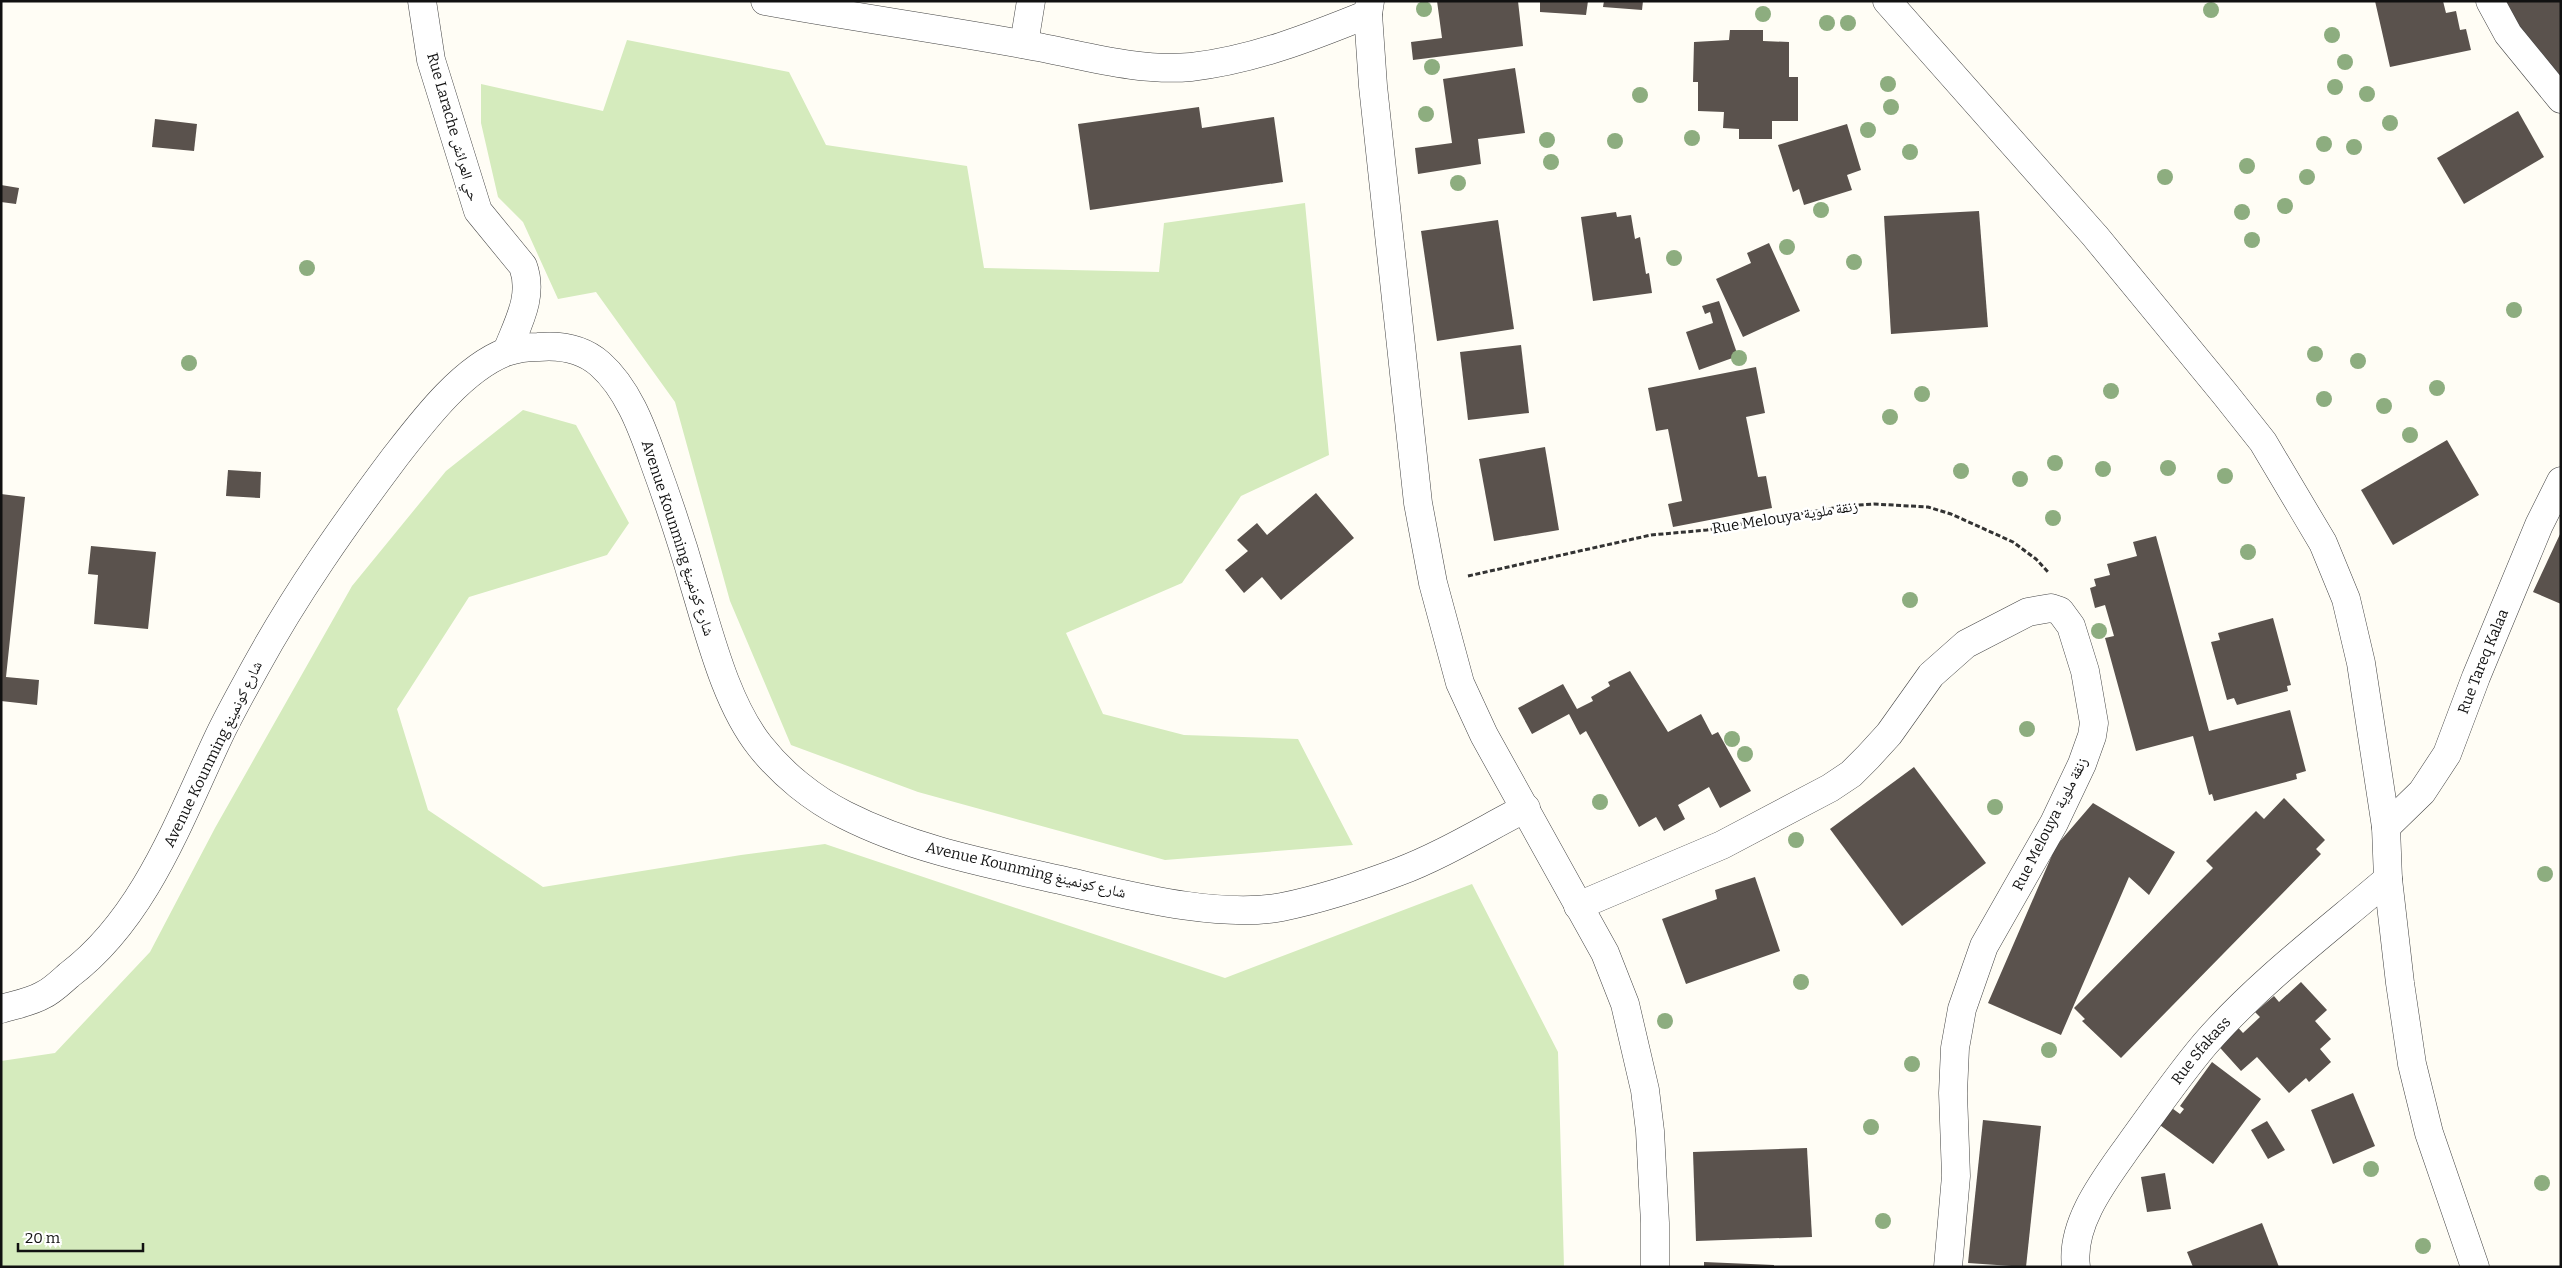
<svg xmlns="http://www.w3.org/2000/svg" width="2562" height="1268" font-family="Bitter,'Noto Naskh Arabic',serif">
  <style>
    .green { fill: #d5ebbd }
    .building { fill: #5a524d }
    .lines { fill: none; stroke-linecap: round; stroke-linejoin: round }
    .street-casing { stroke: #444; stroke-width: 29 }
    .path { stroke: #333; stroke-width: 3; stroke-dasharray: 5 2.5; stroke-linecap: butt }
    .street { stroke: #fff; stroke-width: 28 }
    .tree { fill: #8dad7f }
    .labels { text-anchor: middle; stroke-width: 5; stroke-linejoin: round; paint-order: stroke }
    .street-label { font-size: 15px; fill: #111; stroke: #fff }
  </style>
  <rect width="100%" height="100%" fill="#fffdf5"/>
  <!-- green -->
  <g class="green">
    <polygon points="627,40 789,72 826,145 967,166 984,268 1159,272 1164,223 1305,203 1329,455 1241,496 1182,583 1066,633 1103,714 1184,735 1298,739 1353,845 1165,860 918,792 791,745 730,601 675,402 596,292 558,299 523,222 498,197 481,123 481,84 603,111"/>
    <polygon points="523,410 576,425 629,523 607,555 469,597 397,709 428,810 543,887 741,855 825,844 1225,978 1472,884 1558,1052 1564,1267 1,1267 1,1061 55,1053 150,952 215,828 352,586 446,471"/>
  </g>
  <!-- building -->
  <g class="building">
    <polygon points="1437,1 1518,1 1523,46 1413,60 1411,42 1442,38"/>
    <polygon points="1540,1 1588,1 1586,15 1540,12"/>
    <polygon points="1604,1 1643,1 1642,10 1603,7"/>
    <polygon points="2375,1 2443,1 2446,13 2456,11 2460,30 2466,29 2471,50 2390,67"/>
    <polygon points="2497,1 2561,1 2561,90"/>
    <polygon points="1730,30 1763,30 1763,41 1789,42 1789,77 1798,77 1798,121 1772,121 1772,139 1739,139 1739,129 1723,128 1724,112 1698,111 1698,82 1693,82 1694,42 1729,40"/>
    <polygon points="1515,68 1525,133 1478,139 1481,164 1418,174 1415,148 1452,143 1443,79"/>
    <polygon points="1199,107 1202,128 1274,117 1283,182 1090,210 1078,124"/>
    <polygon points="2518,111 2544,157 2464,204 2437,158"/>
    <polygon points="155,119 197,124 194,151 152,147"/>
    <polygon points="1847,124 1861,170 1847,175 1852,190 1804,205 1799,189 1793,192 1778,145"/>
    <polygon points="1,185 19,188 16,204 1,202"/>
    <polygon points="1979,211 1988,327 1891,334 1884,216"/>
    <polygon points="1616,212 1617,217 1631,215 1635,239 1640,237 1646,274 1649,273 1652,293 1593,301 1581,217"/>
    <polygon points="1498,220 1514,329 1437,341 1421,231"/>
    <polygon points="1769,243 1800,311 1743,337 1716,279 1751,263 1747,253"/>
    <polygon points="1719,301 1738,356 1699,370 1686,332 1713,323 1710,312 1705,314 1702,306"/>
    <polygon points="1521,345 1529,413 1468,420 1460,352"/>
    <polygon points="1756,367 1765,413 1746,417 1758,477 1766,476 1772,508 1673,527 1668,504 1682,501 1668,429 1656,431 1648,388"/>
    <polygon points="2447,440 2479,495 2393,545 2361,490"/>
    <polygon points="1545,447 1559,530 1494,541 1479,459"/>
    <polygon points="228,470 261,472 260,498 226,496"/>
    <polygon points="1316,493 1354,538 1281,600 1262,577 1244,593 1225,570 1248,551 1237,540 1257,523 1267,535"/>
    <polygon points="1,494 25,497 6,677 39,680 37,705 1,701"/>
    <polygon points="2561,532 2561,604 2533,592"/>
    <polygon points="2156,536 2209,731 2290,710 2306,771 2296,774 2297,779 2214,801 2212,794 2209,795 2193,736 2136,751 2105,638 2114,636 2105,605 2095,608 2090,588 2096,586 2094,579 2110,575 2107,564 2137,556 2133,542"/>
    <polygon points="91,546 156,552 148,629 94,624 98,575 88,574"/>
    <polygon points="2273,618 2291,685 2287,686 2288,691 2237,705 2234,698 2227,700 2211,642 2220,640 2218,633"/>
    <polygon points="1630,671 1668,732 1701,714 1712,735 1718,732 1751,791 1720,808 1709,787 1678,805 1685,819 1664,831 1656,817 1639,827 1586,731 1580,735 1569,714 1532,734 1518,708 1563,684 1577,709 1593,701 1591,697 1610,686 1608,682"/>
    <polygon points="1914,767 1986,863 1902,926 1830,829"/>
    <polygon points="2284,798 2325,840 2316,849 2321,854 2121,1058 2082,1021 2085,1019 2074,1008 2213,868 2206,861 2256,811 2264,819"/>
    <polygon points="2093,803 2175,852 2149,895 2129,877 2061,1035 1988,1003 2056,846"/>
    <polygon points="1755,877 1780,951 1686,984 1662,919 1717,899 1715,890"/>
    <polygon points="2301,982 2327,1010 2315,1021 2331,1039 2320,1049 2331,1062 2309,1082 2306,1078 2289,1093 2257,1057 2241,1071 2213,1040 2233,1022 2243,1033 2260,1017 2255,1012 2274,996 2279,1002"/>
    <polygon points="2212,1062 2261,1099 2213,1164 2153,1120 2165,1103 2180,1114 2184,1109 2180,1106"/>
    <polygon points="2353,1093 2375,1146 2333,1164 2311,1110"/>
    <polygon points="1983,1120 2041,1126 2026,1267 1968,1263"/>
    <polygon points="2267,1121 2285,1150 2268,1159 2251,1130"/>
    <polygon points="1807,1148 1812,1237 1696,1241 1693,1152"/>
    <polygon points="2165,1173 2171,1209 2147,1212 2141,1177"/>
    <polygon points="2262,1223 2279,1267 2193,1267 2187,1252"/>
    <polygon points="1704,1262 1774,1265 1774,1267 1704,1267"/>
  </g>
  <g class="lines">
    <defs>
      <g id="street">
        <path d="M 422,1 L 431,60 L 478,211 L 523,266 C 534,296 518,323 507,351"/>
        <path d="M 765,1 C 852,17 940,29 1027,45 C 1080,54 1136,72 1191,67 C 1253,60 1311,37 1368,14"/>
        <polyline points="1370,1 1368,14 1373,86 1418,503 1433,583 1460,683 1484,735 1605,953 1625,1004 1645,1090 1650,1131 1655,1223 1655,1267"/>
        <polyline points="1887,1 2095,236 2225,394 2263,442 2323,543 2346,599 2361,663 2386,827 2388,879 2400,983 2412,1064 2429,1133 2475,1267"/>
        <polyline points="2490,1 2508,34 2561,99"/>
        <polyline points="1024,44 1031,1"/>
        <path id="s1" d="M 2386,827 L 2422,792 L 2447,754 L 2476,677 L 2539,525 L 2561,481"/>
        <polyline points="1578,906 1722,845 1830,788 1851,774 1868,757 1889,734 1931,675 1966,644 2028,612 2051,608 2060,611 2071,626 2085,671 2094,723 2092,736 2082,764 2054,823 1984,946 1962,1009 1955,1048 1953,1093 1956,1176 1948,1267"/>
        <path d="M 1,1009 C 14,1005 31,1002 43,995 C 52,991 61,982 69,975 C 145,918 180,818 219,736 C 230,713 243,690 255,668 C 296,593 344,525 395,457 C 423,421 462,369 506,352 C 515,349 528,347 538,347 C 560,345 583,349 600,364 C 627,388 641,425 653,459 C 668,500 682,542 694,584 C 710,636 726,703 760,746 C 782,774 813,799 845,815 C 914,850 990,864 1065,881 C 1128,895 1218,919 1282,907 C 1321,899 1361,886 1398,872 C 1441,856 1485,829 1526,808"/>
        <path id="s2" d="M 2076,1267 C 2070,1223 2106,1178 2130,1144 C 2154,1111 2178,1076 2205,1044 C 2258,983 2326,932 2388,879"/>
      </g>
    </defs>
    <!-- street casing -->
    <use href="#street" class="street-casing"/>
    <!-- path -->
    <polyline class="path" points="1468,576 1651,535 1707,530 1845,506 1874,504 1928,507 1951,514 2013,542 2036,559 2048,572"/>
    <!-- street -->
    <use href="#street" class="street"/>
  </g>
  <!-- trees -->
  <g class="tree">
    <circle cx="1424" cy="9" r="8"/>
    <circle cx="2211" cy="10" r="8"/>
    <circle cx="1763" cy="14" r="8"/>
    <circle cx="1827" cy="23" r="8"/>
    <circle cx="1848" cy="23" r="8"/>
    <circle cx="2332" cy="35" r="8"/>
    <circle cx="2345" cy="62" r="8"/>
    <circle cx="1432" cy="67" r="8"/>
    <circle cx="1888" cy="84" r="8"/>
    <circle cx="2335" cy="87" r="8"/>
    <circle cx="2367" cy="94" r="8"/>
    <circle cx="1640" cy="95" r="8"/>
    <circle cx="1891" cy="107" r="8"/>
    <circle cx="1426" cy="114" r="8"/>
    <circle cx="2390" cy="123" r="8"/>
    <circle cx="1868" cy="130" r="8"/>
    <circle cx="1692" cy="138" r="8"/>
    <circle cx="1547" cy="140" r="8"/>
    <circle cx="1615" cy="141" r="8"/>
    <circle cx="2324" cy="144" r="8"/>
    <circle cx="2354" cy="147" r="8"/>
    <circle cx="1910" cy="152" r="8"/>
    <circle cx="1551" cy="162" r="8"/>
    <circle cx="2247" cy="166" r="8"/>
    <circle cx="2165" cy="177" r="8"/>
    <circle cx="2307" cy="177" r="8"/>
    <circle cx="1458" cy="183" r="8"/>
    <circle cx="2285" cy="206" r="8"/>
    <circle cx="1821" cy="210" r="8"/>
    <circle cx="2242" cy="212" r="8"/>
    <circle cx="2252" cy="240" r="8"/>
    <circle cx="1787" cy="247" r="8"/>
    <circle cx="1674" cy="258" r="8"/>
    <circle cx="1854" cy="262" r="8"/>
    <circle cx="307" cy="268" r="8"/>
    <circle cx="2514" cy="310" r="8"/>
    <circle cx="2315" cy="354" r="8"/>
    <circle cx="1739" cy="358" r="8"/>
    <circle cx="2358" cy="361" r="8"/>
    <circle cx="189" cy="363" r="8"/>
    <circle cx="2437" cy="388" r="8"/>
    <circle cx="2111" cy="391" r="8"/>
    <circle cx="1922" cy="394" r="8"/>
    <circle cx="2324" cy="399" r="8"/>
    <circle cx="2384" cy="406" r="8"/>
    <circle cx="1890" cy="417" r="8"/>
    <circle cx="2410" cy="435" r="8"/>
    <circle cx="2055" cy="463" r="8"/>
    <circle cx="2168" cy="468" r="8"/>
    <circle cx="2103" cy="469" r="8"/>
    <circle cx="1961" cy="471" r="8"/>
    <circle cx="2225" cy="476" r="8"/>
    <circle cx="2020" cy="479" r="8"/>
    <circle cx="2053" cy="518" r="8"/>
    <circle cx="2248" cy="552" r="8"/>
    <circle cx="1910" cy="600" r="8"/>
    <circle cx="2099" cy="631" r="8"/>
    <circle cx="2027" cy="729" r="8"/>
    <circle cx="1732" cy="739" r="8"/>
    <circle cx="1745" cy="754" r="8"/>
    <circle cx="1600" cy="802" r="8"/>
    <circle cx="1995" cy="807" r="8"/>
    <circle cx="1796" cy="840" r="8"/>
    <circle cx="2545" cy="874" r="8"/>
    <circle cx="1801" cy="982" r="8"/>
    <circle cx="1665" cy="1021" r="8"/>
    <circle cx="2049" cy="1050" r="8"/>
    <circle cx="1912" cy="1064" r="8"/>
    <circle cx="1871" cy="1127" r="8"/>
    <circle cx="2371" cy="1169" r="8"/>
    <circle cx="2542" cy="1183" r="8"/>
    <circle cx="1883" cy="1221" r="8"/>
    <circle cx="2423" cy="1246" r="8"/>
  </g>
  <g class="labels">
    <!-- street labels -->
    <g class="street-label">
      <text transform="translate(453 127) rotate(74)" y="5">Rue Larache حي العرائش</text>
      <text transform="translate(1785 517) rotate(-9)" y="5">Rue Melouya زنقة ملوية</text>
      <text transform="translate(678 538) rotate(72)" y="5">Avenue Kounming شارع كونمينغ</text>
      <text dy="5" stroke="none"><textPath href="#s1" startOffset="195">Rue Tareq Kalaa</textPath></text>
      <text transform="translate(213 754) rotate(-64)" y="5">Avenue Kounming شارع كونمينغ</text>
      <text transform="translate(2050 824) rotate(-63)" y="5">Rue Melouya زنقة ملوية</text>
      <text transform="translate(1026 870) rotate(13)" y="5">Avenue Kounming شارع كونمينغ</text>
      <text dy="5" stroke="none"><textPath href="#s2" startOffset="255">Rue Sfakass</textPath></text>
    </g>
  </g>
  <!-- border -->
  <rect width="2562" height="1268" fill="none" stroke="#111111" stroke-width="5"/>
  <!-- scale -->
  <path d="M18 1243v8h125v-8" fill="none" stroke="#111111" stroke-width="2.5"/>
  <text x="25" y="1243" font-size="15" fill="#111111" stroke="#ffffff" stroke-width="4" paint-order="stroke">20 m</text>
</svg>
